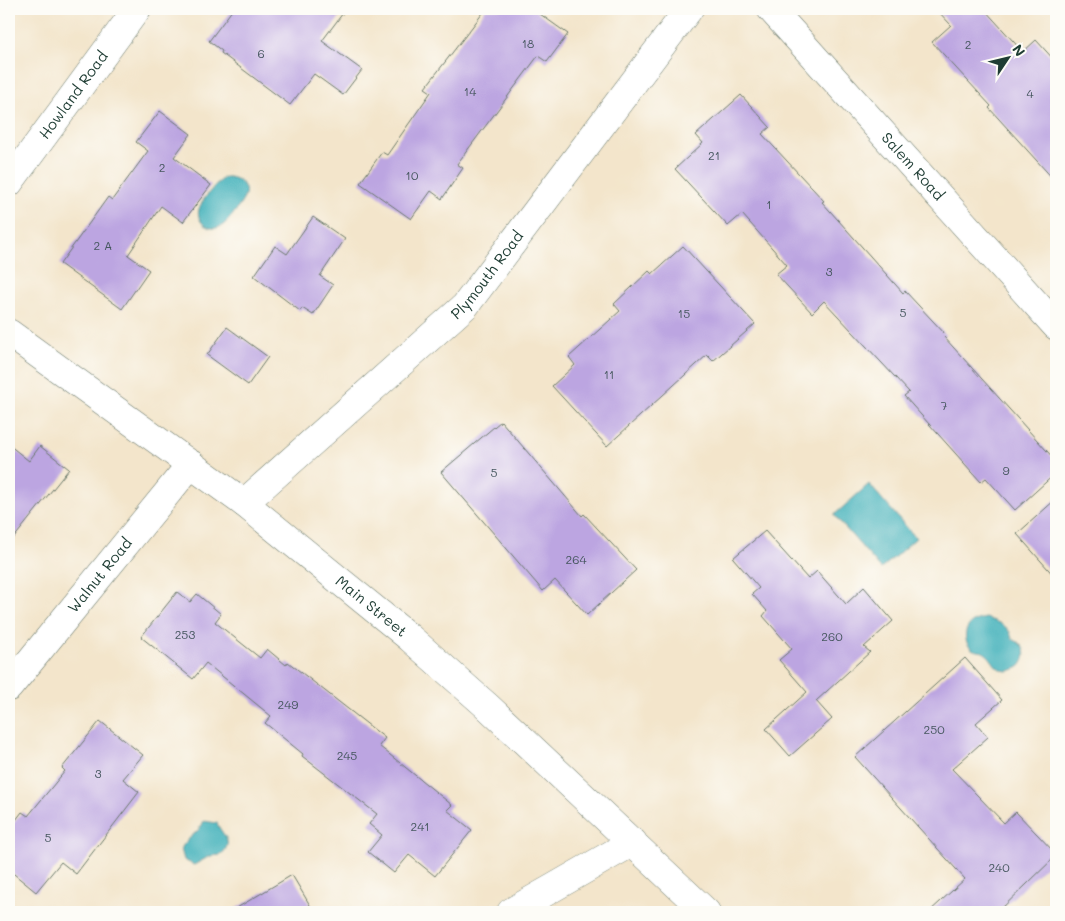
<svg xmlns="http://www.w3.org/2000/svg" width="1065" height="921" font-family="Mali,sans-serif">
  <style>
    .water { fill: #40b0ba; stroke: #307677 }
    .building { fill: #bca5e1 }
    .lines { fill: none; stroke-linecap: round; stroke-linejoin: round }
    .minor-casing { stroke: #697869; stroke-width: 29 }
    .secondary-casing { stroke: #697869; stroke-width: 29 }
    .minor { stroke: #fff; stroke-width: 28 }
    .secondary { stroke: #fff; stroke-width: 28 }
    .labels { text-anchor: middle; stroke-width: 5; stroke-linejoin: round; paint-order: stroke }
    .number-label { font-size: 12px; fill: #46575f }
    .street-label { font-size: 15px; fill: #1f3d34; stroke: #fdfcf7 }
  </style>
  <rect width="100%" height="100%" fill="#fdfcf7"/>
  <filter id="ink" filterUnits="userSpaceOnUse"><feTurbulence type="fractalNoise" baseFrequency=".02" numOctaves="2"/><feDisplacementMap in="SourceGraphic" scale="10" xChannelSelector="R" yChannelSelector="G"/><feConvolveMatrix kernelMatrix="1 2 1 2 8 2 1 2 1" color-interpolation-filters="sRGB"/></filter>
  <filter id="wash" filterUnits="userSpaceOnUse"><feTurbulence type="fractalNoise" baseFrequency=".0096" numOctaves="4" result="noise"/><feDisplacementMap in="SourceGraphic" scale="20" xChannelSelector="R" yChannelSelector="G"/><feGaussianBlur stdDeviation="1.12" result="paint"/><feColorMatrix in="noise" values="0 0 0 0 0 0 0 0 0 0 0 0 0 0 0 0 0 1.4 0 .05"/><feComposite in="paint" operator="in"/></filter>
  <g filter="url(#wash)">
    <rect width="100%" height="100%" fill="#f3e5cb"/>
    <!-- water -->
    <g class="water">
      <path d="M 225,177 C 236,176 250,185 244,198 C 242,203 228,222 223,225 C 220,227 215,229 212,228 C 204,228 196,218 199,209 C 201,201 218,180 225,177 Z"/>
      <polygon points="869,484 916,538 881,569 834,515"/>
      <path d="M 986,618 C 994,621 1005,624 1009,631 C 1011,633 1011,636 1012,638 C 1015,641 1019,642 1021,645 C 1027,652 1025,660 1020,666 C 1016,669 1011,671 1006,671 C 994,669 994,660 986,654 C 982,650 976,652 972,649 C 962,641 964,626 975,621 C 978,619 983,619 986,618 Z"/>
      <path d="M 204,821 L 217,823 C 222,836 235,840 221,855 L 210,856 L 194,865 L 184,860 L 181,849 C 187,837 199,833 204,821 Z"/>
    </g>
    <g id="blocks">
      <!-- building -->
      <g class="building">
        <polygon points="233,9 346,9 322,41 362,70 343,95 314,74 290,105 221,53 222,51 209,41"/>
        <polygon points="486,9 533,9 568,34 547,62 538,56 457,164 463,168 442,199 431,191 411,219 360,183 382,152 387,155 431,92 425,88"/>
        <polygon points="936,9 984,9 1023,52 1036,40 1056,62 1056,182 989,108 991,106 932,42 951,25"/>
        <polygon points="741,95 770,127 762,134 824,201 822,202 903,293 905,291 946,335 944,337 1056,461 1056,473 1015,510 986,478 981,482 904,396 909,392 824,301 812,313 776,274 787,265 742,214 728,226 675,169 703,143 696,135"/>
        <polygon points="160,111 191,134 174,157 211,185 183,222 161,206 128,255 149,270 122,309 60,264 108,197 112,200 148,151 136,142"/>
        <polygon points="313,217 345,239 320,276 333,285 313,315 302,308 300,311 254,276 275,246 287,254"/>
        <polygon points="683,246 755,324 713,361 707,355 607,446 552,386 575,365 569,357 620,311 614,304 649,271 652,274"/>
        <polygon points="227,327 268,357 248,385 207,355"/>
        <polygon points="501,421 582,516 584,514 636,570 587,615 555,580 543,591 441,472"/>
        <polygon points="9,445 29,461 40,446 69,469 9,544"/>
        <polygon points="1056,499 1056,578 1017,534"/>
        <polygon points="765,531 808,579 817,571 846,604 864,587 893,621 864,647 870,652 816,701 832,719 790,756 766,729 807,692 779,660 792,649 763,616 767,611 752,594 759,588 733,558"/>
        <polygon points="177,592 190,602 197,594 221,614 215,622 260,658 267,649 286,665 288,662 385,738 379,746 452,805 447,810 472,830 435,876 409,855 394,873 368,852 382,835 369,824 377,814 302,756 303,754 265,723 271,716 206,663 193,679 141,637"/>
        <polygon points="965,658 1002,700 976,723 988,737 952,769 1004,823 1016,812 1056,854 1056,856 998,912 929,912 965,879 855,757"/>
        <polygon points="100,721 143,755 123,779 139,792 76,874 61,862 36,892 9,870 9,829 22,812 28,816 65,771 62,768"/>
        <polygon points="292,875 314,912 230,912"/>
      </g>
    </g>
  </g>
  <g filter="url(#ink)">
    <use href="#blocks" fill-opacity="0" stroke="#697869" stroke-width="1"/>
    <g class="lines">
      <defs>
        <g id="minor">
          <path id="s1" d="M 771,9 L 1056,326"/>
          <path id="s2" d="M 9,183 L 137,9"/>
          <path id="s3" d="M 244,503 L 465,306 L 689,9"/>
          <path id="s4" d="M 9,687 L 191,464"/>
          <polyline points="511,912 633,842"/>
        </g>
        <g id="secondary">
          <path id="s5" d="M 9,333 L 244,503 L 410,638 L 487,706 L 706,912"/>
        </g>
      </defs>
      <!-- minor casing -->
      <use href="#minor" class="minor-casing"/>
      <!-- secondary casing -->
      <use href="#secondary" class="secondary-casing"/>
      <!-- minor -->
      <use href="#minor" class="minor"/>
      <!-- secondary -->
      <use href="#secondary" class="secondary"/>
    </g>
  </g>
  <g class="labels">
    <!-- number labels -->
    <g class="number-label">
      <text x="528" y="48">18</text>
      <text x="968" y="49">2</text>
      <text x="261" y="58">6</text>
      <text x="470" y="96">14</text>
      <text x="1030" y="98">4</text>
      <text x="714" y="160">21</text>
      <text x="162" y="172">2</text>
      <text x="412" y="180">10</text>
      <text x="769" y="209">1</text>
      <text x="103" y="250">2 A</text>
      <text x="829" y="276">3</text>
      <text x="903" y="317">5</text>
      <text x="684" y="318">15</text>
      <text x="609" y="379">11</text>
      <text x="944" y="410">7</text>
      <text x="1006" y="475">9</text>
      <text x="494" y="477">5</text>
      <text x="576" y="564">264</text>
      <text x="185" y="639">253</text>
      <text x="832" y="641">260</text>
      <text x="288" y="709">249</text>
      <text x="934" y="734">250</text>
      <text x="347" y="760">245</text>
      <text x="98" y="778">3</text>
      <text x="420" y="831">241</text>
      <text x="48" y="842">5</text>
      <text x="999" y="872">240</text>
    </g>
    <!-- street labels -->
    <g class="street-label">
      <text dy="5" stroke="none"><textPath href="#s2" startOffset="109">Howland Road</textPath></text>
      <text dy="5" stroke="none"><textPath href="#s1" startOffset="212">Salem Road</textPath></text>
      <text dy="5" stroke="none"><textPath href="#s3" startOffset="334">Plymouth Road</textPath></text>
      <text dy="5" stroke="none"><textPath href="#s4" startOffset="144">Walnut Road</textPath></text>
      <text dy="5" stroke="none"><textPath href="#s5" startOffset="454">Main Street</textPath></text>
    </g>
  </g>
  <!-- margin -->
  <rect width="1065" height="921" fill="none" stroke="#fdfcf7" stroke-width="30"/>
  <!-- north arrow -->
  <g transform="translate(1008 58) rotate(55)" stroke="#fdfcf7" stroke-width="4" paint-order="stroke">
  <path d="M0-4L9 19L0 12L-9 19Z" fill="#1f3d34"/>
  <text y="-8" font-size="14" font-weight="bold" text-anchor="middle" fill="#1f3d34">N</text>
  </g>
</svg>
